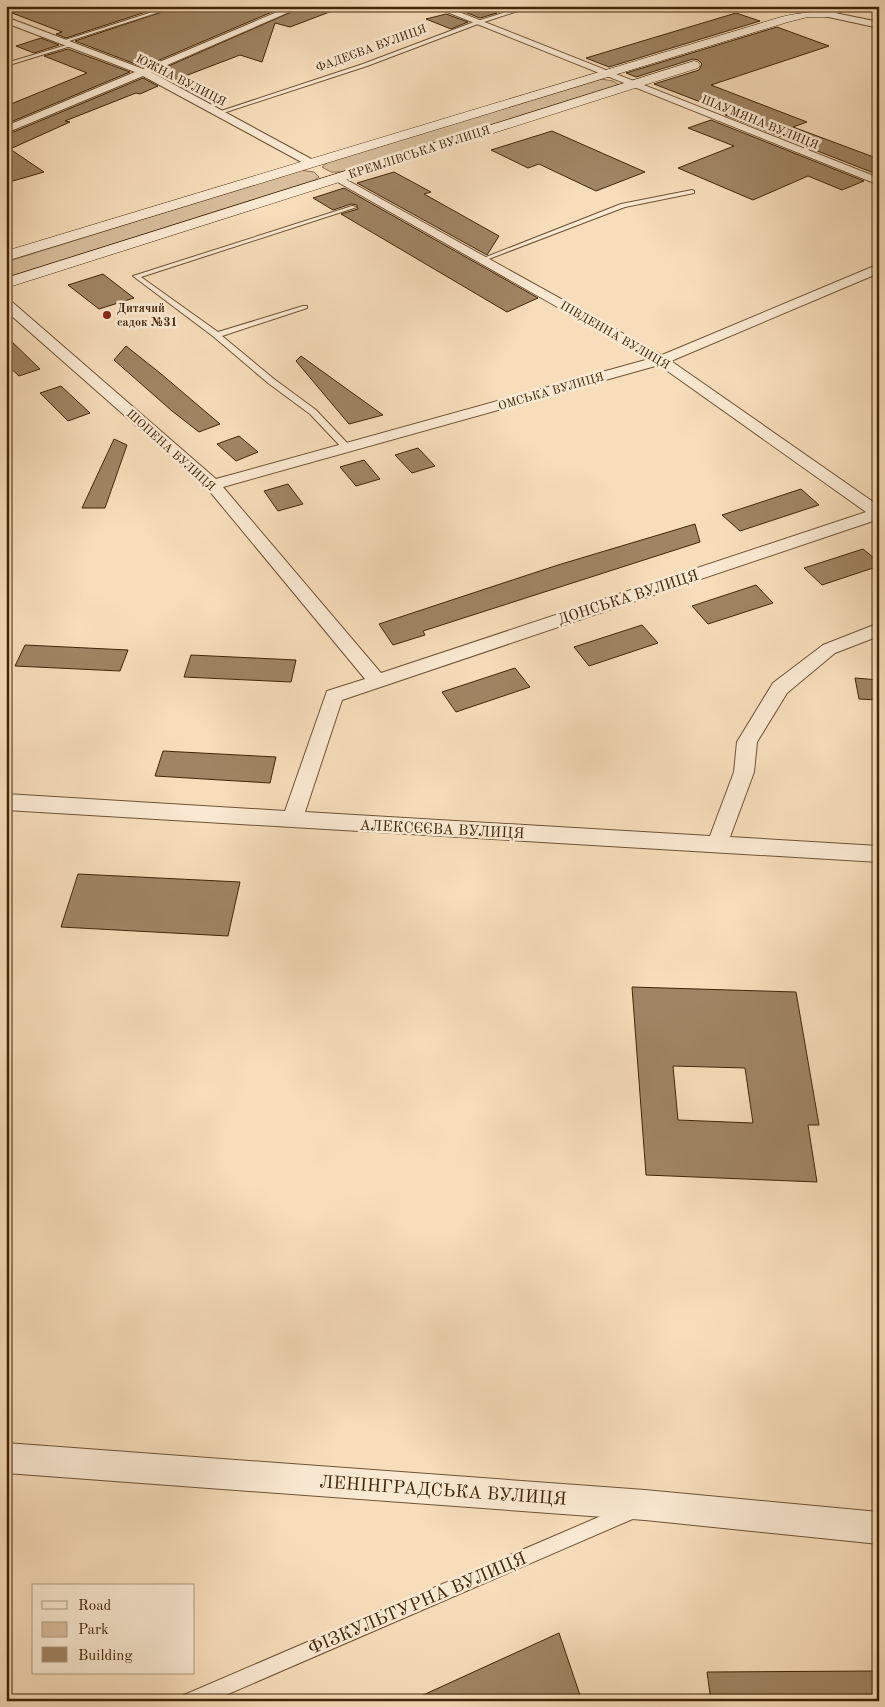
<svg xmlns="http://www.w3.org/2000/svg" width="885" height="1707" font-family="'Old Standard TT',serif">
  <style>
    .green { fill: #d8be9c; stroke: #8c7252 }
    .building { fill: #a08564; stroke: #412507; fill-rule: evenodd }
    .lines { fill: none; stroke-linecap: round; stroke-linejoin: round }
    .lane-casing { stroke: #6e5334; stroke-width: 2 }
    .street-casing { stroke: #6e5334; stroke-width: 2 }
    .secondary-casing { stroke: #412507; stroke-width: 1 }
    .lane { fill: #fae9d2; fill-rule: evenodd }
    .street { fill: #fae9d2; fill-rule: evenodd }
    .secondary { fill: #fae9d2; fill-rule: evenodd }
    .poi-dot { fill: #8f2418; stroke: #fae9d2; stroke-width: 2 }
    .labels { text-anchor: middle; stroke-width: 5; stroke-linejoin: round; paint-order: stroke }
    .far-street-label { font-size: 12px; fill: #412507; stroke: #fae9d2 }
    .far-poi-label { font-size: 12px; font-weight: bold; fill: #412507; stroke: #fae9d2; text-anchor: start }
    .street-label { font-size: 15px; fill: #412507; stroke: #fae9d2 }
    .near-street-label { font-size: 18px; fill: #412507; stroke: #fae9d2 }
  </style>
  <rect width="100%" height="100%" fill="#f7ddba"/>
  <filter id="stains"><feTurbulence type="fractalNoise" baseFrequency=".004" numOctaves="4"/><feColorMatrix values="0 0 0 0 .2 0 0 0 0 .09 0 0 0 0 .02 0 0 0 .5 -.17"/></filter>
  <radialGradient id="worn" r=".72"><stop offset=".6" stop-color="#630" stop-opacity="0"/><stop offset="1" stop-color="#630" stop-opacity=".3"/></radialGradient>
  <!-- green -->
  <g class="green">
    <polygon points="601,79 613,81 619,85 342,172 331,172 322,167 328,162"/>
    <polygon points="300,170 314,172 319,177 315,180 6,278 6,262"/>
  </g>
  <!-- building -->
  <g class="building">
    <polygon points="25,6 164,6 66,38 56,34 62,32 12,13 23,10"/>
    <polygon points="180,6 286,6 143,67 75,41"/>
    <polygon points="305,6 340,8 290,27 275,23 262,62 240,55 172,81 155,72"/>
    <polygon points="477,6 480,6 497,13 480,18 460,10"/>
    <polygon points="736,13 760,21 609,67 586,58"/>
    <polygon points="446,14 468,22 451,29 426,19"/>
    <polygon points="777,27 829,46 711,85 807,122 793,127 879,159 879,175 725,115 729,113 654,84 699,70 702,64 698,60 693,59 636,77 626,73"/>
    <polygon points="41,38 59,45 34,53 16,46"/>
    <polygon points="68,49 130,72 6,124 6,106 87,73 44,56"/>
    <polygon points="143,78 158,86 140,94 136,93 65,121 70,122 10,149 44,172 6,183 6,135"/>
    <polygon points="711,120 864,181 842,190 808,176 753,200 678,168 734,146 688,128"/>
    <polygon points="552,131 645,172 596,191 539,164 528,168 491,150"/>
    <polygon points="394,172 431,192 424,194 499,236 487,255 357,183"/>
    <polygon points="344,188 538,298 507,312 341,214 358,209 357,205 351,204 333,210 313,198"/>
    <polygon points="103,274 134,298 99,309 68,285"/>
    <polygon points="6,336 40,369 19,376 6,364"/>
    <polygon points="126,346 160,373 220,424 199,432 172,411 114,360"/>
    <polygon points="301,356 383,415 349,424 296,361"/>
    <polygon points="61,386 90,413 68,421 40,393"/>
    <polygon points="239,436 258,452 236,461 217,444"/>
    <polygon points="114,439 127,445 105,508 82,508"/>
    <polygon points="418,448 435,466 412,473 395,455"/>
    <polygon points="364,460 380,479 356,486 340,467"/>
    <polygon points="288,484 303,504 278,511 264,491"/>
    <polygon points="801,489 819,505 740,531 722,515"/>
    <polygon points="695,524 700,542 423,631 425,635 393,645 379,624 558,565"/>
    <polygon points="863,549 879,562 879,566 822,585 804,568"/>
    <polygon points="756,585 773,603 708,624 692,606"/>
    <polygon points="642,625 658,643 589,666 574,647"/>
    <polygon points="25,645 128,650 120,671 15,666"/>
    <polygon points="191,655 296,660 291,682 184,677"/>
    <polygon points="515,668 530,687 456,712 442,692"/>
    <polygon points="855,678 879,680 879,700 859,699"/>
    <polygon points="163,751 276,757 270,783 155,776"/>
    <polygon points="78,874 240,882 228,936 61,927"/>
    <path d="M 632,987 L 796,992 L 819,1125 L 808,1125 L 817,1182 L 646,1175 ZM 673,1066 L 745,1068 L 753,1123 L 678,1120 Z"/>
    <polygon points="559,1633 582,1701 410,1701"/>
    <polygon points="879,1671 879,1701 711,1701 707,1672"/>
  </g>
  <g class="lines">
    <defs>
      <g id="lane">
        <polygon points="171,6 178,6 66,42 62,41"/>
        <polygon points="525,6 533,6 478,24 367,66 220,114 215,113 363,64 474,22"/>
        <polygon points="70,44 74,45 6,66 6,63"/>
        <polygon points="692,190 694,191 694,193 625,207 486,260 481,259 621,204"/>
        <polygon points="352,206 357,207 141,277 218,332 303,306 307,306 307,308 222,336 274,379 316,410 350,446 351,448 347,450 344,450 310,414 268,383 214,337 133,276"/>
        <polygon points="629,1504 635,1506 637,1512 635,1518 212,1701 181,1701 184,1695"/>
      </g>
      <g id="street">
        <polygon points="23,6 22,8 6,13 6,7"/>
        <polygon points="291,6 303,6 151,72 315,161 316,163 315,165 307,165 143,76 6,133 6,126 135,72 6,23 6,17 143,69"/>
        <polygon points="432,6 444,6 879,178 879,185"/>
        <polygon points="806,6 817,6 830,12 879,22 879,28 824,16"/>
        <path d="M 338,175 L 662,355 L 879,264 L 879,273 L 671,361 L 879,506 L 879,519 L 342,700 L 305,812 L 710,836 L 734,772 L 737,742 L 773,683 L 823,645 L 879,623 L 879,636 L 835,653 L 787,693 L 757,742 L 754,772 L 730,837 L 879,846 L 879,862 L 6,810 L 6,794 L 285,811 L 327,691 L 365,679 L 207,488 L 6,311 L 6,300 L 11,301 L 216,479 L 649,359 L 334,180 L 332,178 L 334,176 ZM 659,365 L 866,512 L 381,673 L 223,487 Z"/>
        <polygon points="6,1443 645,1490 879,1512 879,1544 645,1520 6,1473"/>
      </g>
      <g id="secondary">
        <path d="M 841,6 L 858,6 L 827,17 L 808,17 L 788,22 L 6,261 L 6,251 L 781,17 C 801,12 821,12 841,6 Z"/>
        <polygon points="694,61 698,62 700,65 698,68 6,288 6,278"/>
      </g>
    </defs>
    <!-- lane casing -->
    <use href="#lane" class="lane-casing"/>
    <!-- street casing -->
    <use href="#street" class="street-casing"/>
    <!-- secondary casing -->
    <use href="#secondary" class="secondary-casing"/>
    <!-- lane -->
    <use href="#lane" class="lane"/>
    <!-- street -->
    <use href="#street" class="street"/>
    <!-- secondary -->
    <use href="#secondary" class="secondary"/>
  </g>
  <!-- markers -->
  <circle class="poi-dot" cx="107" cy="315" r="5"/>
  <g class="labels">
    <!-- far-street labels -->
    <g class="far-street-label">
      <text transform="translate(371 48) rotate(-20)" y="4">ФАДЕЄВА ВУЛИЦЯ</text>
      <text transform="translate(181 80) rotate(27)" y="4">ЮЖНА ВУЛИЦЯ</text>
      <text transform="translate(760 122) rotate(22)" y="4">ШАУМЯНА ВУЛИЦЯ</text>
      <text transform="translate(419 152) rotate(-18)" y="4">КРЕМЛІВСЬКА ВУЛИЦЯ</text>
      <text transform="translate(615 335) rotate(30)" y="4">ПІВДЕННА ВУЛИЦЯ</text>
      <text transform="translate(551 391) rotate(-16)" y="4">ОМСЬКА ВУЛИЦЯ</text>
      <text transform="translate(171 450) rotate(42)" y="4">ШОПЕНА ВУЛИЦЯ</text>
    </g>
    <!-- far-poi labels -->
    <g class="far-poi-label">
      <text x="117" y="312">Дитячий<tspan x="117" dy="14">садок №31</tspan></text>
    </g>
    <!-- street labels -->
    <g class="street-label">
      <text transform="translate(628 597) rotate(-18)" y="5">ДОНСЬКА ВУЛИЦЯ</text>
      <text transform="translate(442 829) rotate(3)" y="5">АЛЕКСЄЄВА ВУЛИЦЯ</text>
    </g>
    <!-- near-street labels -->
    <g class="near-street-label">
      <text transform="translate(443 1490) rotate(4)" y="6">ЛЕНІНГРАДСЬКА ВУЛИЦЯ</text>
      <text transform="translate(417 1603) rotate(-23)" y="6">ФIЗКУЛЬТУРНА ВУЛИЦЯ</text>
    </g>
  </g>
  <!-- margin -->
  <rect width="885" height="1707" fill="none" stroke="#f7ddba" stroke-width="25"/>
  <rect x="8" y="8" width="870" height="1692" fill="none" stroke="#412507" stroke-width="2.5"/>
  <rect x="12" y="12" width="860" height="1682" fill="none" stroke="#412507"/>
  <!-- legend -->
  <rect x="32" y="1584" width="162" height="90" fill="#fae9d2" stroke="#b09b81"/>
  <rect x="42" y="1601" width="25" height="8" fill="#fae9d2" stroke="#b09b81"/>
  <text x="78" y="1610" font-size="15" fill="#412507">Road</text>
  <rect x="42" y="1622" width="25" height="15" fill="#d8be9c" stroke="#b09b81"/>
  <text x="78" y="1634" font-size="15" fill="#412507">Park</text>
  <rect x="42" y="1647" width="25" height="15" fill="#a08564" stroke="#b09b81"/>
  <text x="78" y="1660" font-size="15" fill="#412507">Building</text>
  <rect width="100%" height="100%" filter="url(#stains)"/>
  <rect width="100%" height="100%" fill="url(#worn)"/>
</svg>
